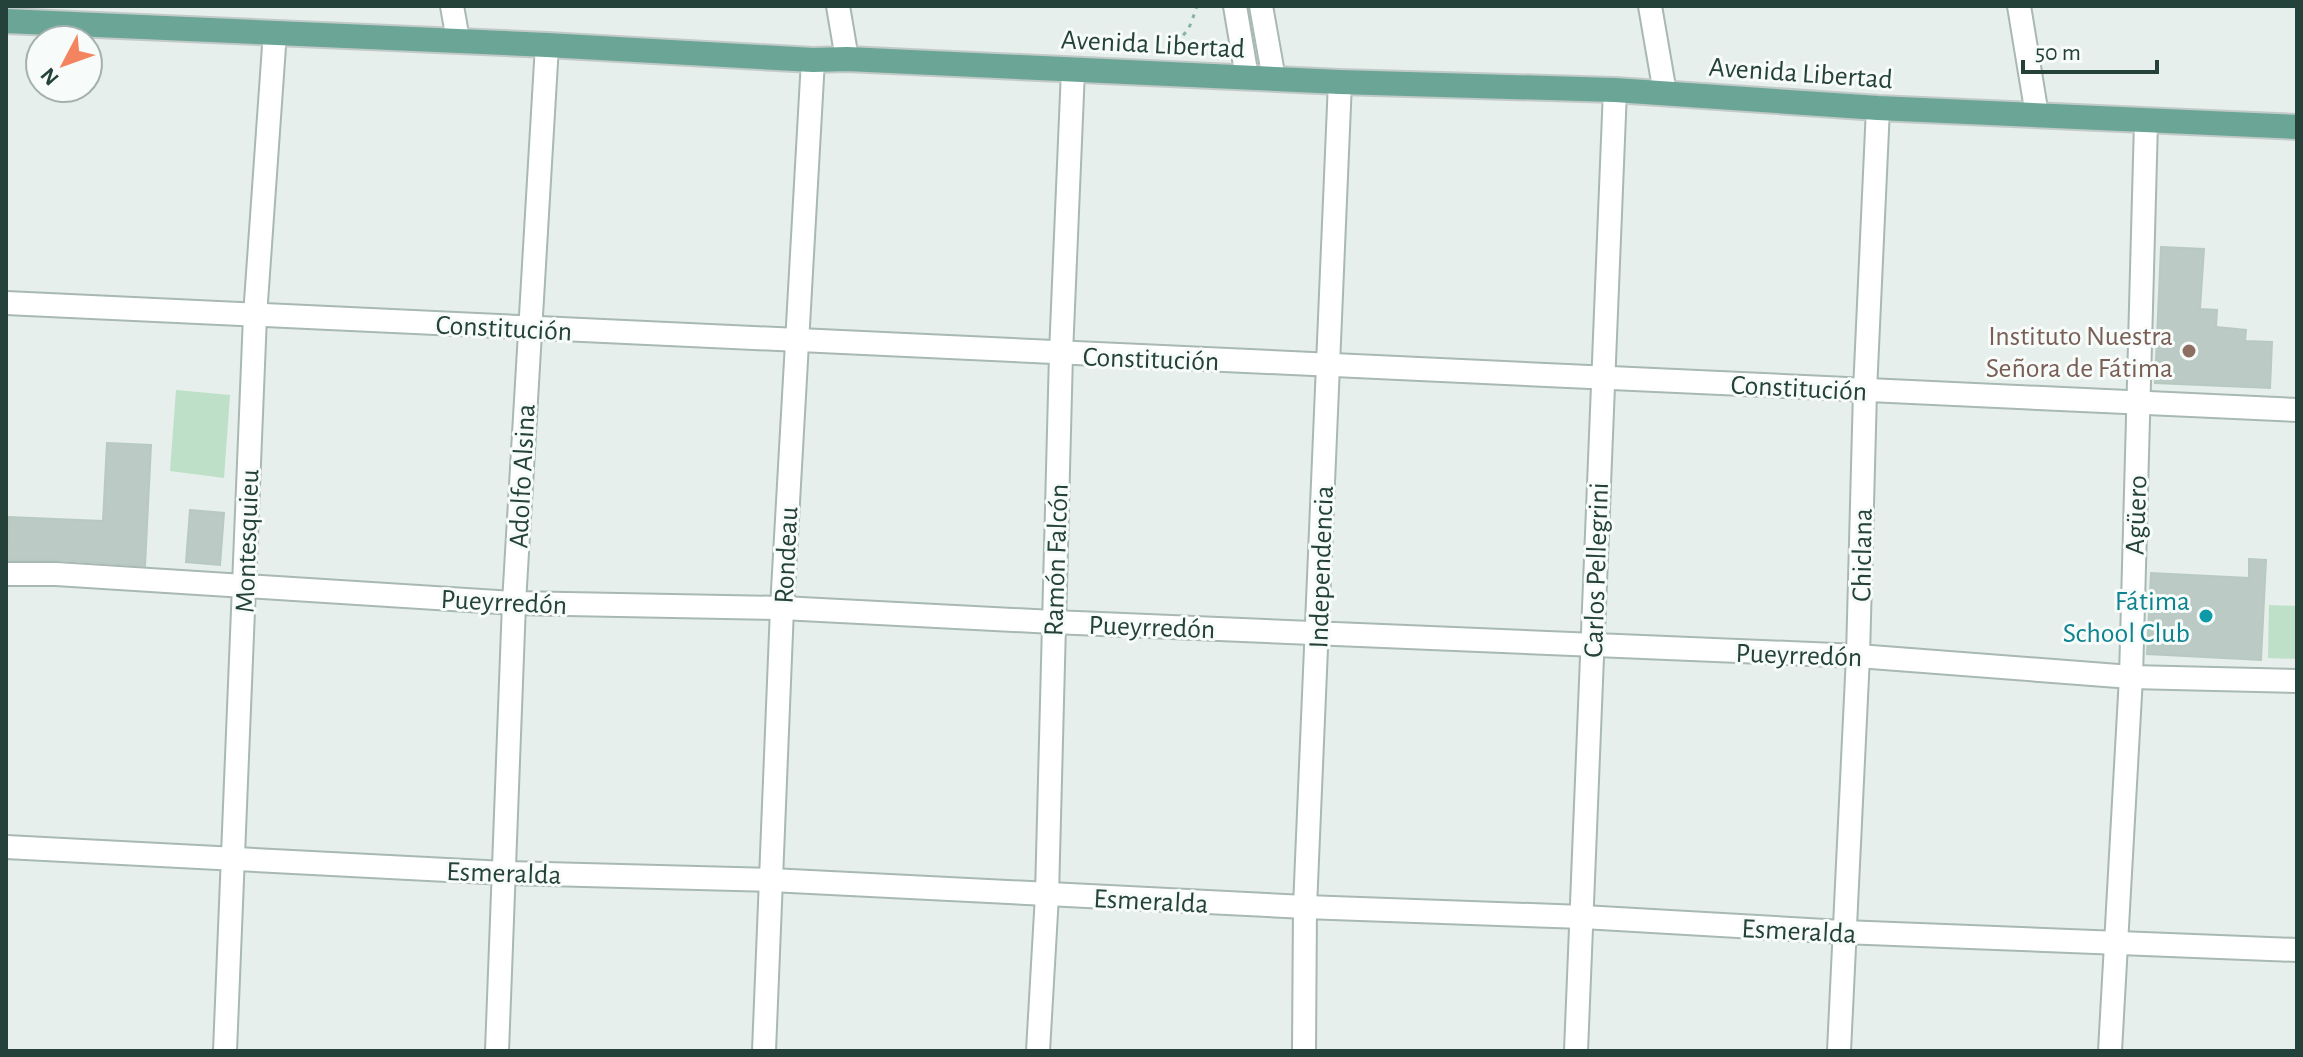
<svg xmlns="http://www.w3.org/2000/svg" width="2303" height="1057" font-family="'Alegreya Sans',sans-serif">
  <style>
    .green { fill: #bfe0c8 }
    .building { fill: #bbcac4; stroke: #b8c9c2; stroke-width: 2 }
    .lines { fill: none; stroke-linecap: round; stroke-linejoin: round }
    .minor-casing { stroke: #a8b8b2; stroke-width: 26 }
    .major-casing { stroke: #c2cac8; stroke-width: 28 }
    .path { stroke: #86b3a5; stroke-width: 3; stroke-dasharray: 4 6; stroke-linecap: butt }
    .minor { stroke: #fff; stroke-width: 22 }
    .major { stroke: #6aa596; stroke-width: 24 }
    .education-dot { fill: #8d6e63; stroke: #f7fbf9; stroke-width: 3 }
    .culture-dot { fill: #0f9aa8; stroke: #f7fbf9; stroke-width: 3 }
    .labels { text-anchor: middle; stroke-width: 6; stroke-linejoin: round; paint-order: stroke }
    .street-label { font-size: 28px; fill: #24423a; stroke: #f7fbf9 }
    .education-label { font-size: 28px; fill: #785e54; stroke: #f7fbf9; text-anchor: end }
    .culture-label { font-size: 28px; fill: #0d838f; stroke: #f7fbf9; text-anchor: end }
  </style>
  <rect width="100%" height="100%" fill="#e6efeb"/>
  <!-- green -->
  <g class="green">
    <polygon points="176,390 230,395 224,478 170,471"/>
    <polygon points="2269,605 2297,606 2297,659 2268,658"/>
  </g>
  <!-- building -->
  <g class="building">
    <polygon points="2161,247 2204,249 2200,309 2217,310 2216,327 2246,330 2245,341 2272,342 2270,388 2155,383"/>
    <polygon points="107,443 151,445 145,566 57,560 7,560 9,517 103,521"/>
    <polygon points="190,510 224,513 220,565 186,562"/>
    <polygon points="2249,559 2266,560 2261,660 2147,654 2151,573 2249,578"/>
  </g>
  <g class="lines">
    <defs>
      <g id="minor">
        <polyline points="452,6 458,40"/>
        <polyline points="838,6 847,59"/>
        <polyline points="1235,6 1247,77"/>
        <polyline points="1261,6 1274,79"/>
        <polyline points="1650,6 1665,93"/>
        <polyline points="2019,6 2037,115"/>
        <polyline points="6,303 2297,410"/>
        <polyline points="6,574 56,574 514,603 782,608 1053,622 1858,656 2131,677 2297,681"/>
        <polyline points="6,847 505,873 771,880 1305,907 1583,917 1843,932 2297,950"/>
        <polyline points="225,1051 255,316 275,32"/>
        <polyline points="497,1051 514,603 547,45"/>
        <polyline points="764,1051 782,608 813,60"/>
        <polyline points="1038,1051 1047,895 1061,354 1073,70"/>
        <polyline points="1304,1051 1305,907 1340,82"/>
        <polyline points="1576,1051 1615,90"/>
        <polyline points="1839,1051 1858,656 1865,391 1878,108"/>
        <polyline points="2110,1051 2131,677 2146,122"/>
      </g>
      <polyline id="major" points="6,21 547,45 813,60 847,59 1340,82 1615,90 1878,108 2297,127"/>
    </defs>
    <!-- minor casing -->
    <use href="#minor" class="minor-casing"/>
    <!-- major casing -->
    <use href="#major" class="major-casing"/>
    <!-- path -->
    <path class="path" d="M 1170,54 L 1167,42 C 1189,38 1190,25 1197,6"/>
    <!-- minor -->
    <use href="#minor" class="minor"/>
    <!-- major -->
    <use href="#major" class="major"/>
  </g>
  <!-- markers -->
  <circle class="education-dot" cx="2189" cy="351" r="8"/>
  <circle class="culture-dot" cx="2206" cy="616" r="8"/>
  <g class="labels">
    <!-- street labels -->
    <g class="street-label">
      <text transform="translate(1153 43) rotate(3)" y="10">Avenida Libertad</text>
      <text transform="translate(1801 72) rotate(4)" y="10">Avenida Libertad</text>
      <text transform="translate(504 327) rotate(3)" y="10">Constitución</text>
      <text transform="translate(1151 358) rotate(2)" y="10">Constitución</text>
      <text transform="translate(1799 387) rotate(3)" y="10">Constitución</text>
      <text transform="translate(521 476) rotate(-87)" y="10">Adolfo Alsina</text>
      <text transform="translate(2135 515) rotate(-88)" y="10">Agüero</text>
      <text transform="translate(246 541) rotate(-88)" y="10">Montesquieu</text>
      <text transform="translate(785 555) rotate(-87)" y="10">Rondeau</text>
      <text transform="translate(1861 555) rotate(-89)" y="10">Chiclana</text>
      <text transform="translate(1055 560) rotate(-88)" y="10">Ramón Falcón</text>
      <text transform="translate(1320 567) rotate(-88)" y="10">Independencia</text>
      <text transform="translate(1595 570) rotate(-88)" y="10">Carlos Pellegrini</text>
      <text transform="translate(504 601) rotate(3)" y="10">Pueyrredón</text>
      <text transform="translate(1152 626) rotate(2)" y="10">Pueyrredón</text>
      <text transform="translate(1799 654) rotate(2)" y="10">Pueyrredón</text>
      <text transform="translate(504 872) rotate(2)" y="10">Esmeralda</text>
      <text transform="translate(1151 900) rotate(3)" y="10">Esmeralda</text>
      <text transform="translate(1799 930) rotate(3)" y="10">Esmeralda</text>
    </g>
    <!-- education labels -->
    <g class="education-label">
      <text x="2173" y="345">Instituto Nuestra<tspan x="2173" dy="32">Señora de Fátima</tspan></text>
    </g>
    <!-- culture labels -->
    <g class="culture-label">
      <text x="2190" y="610">Fátima<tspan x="2190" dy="32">School Club</tspan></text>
    </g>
  </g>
  <!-- border -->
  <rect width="2303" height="1057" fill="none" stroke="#24423a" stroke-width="16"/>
  <!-- north arrow -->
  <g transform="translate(64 64) rotate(229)"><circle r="38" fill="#f7fbf9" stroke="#a3b1ad" stroke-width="2"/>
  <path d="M0-6L14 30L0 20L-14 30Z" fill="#f4845f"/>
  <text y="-12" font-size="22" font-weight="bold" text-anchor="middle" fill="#24423a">N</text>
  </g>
  <!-- scale -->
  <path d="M2023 60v12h134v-12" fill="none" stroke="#24423a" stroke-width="4"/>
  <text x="2035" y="60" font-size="24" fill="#24423a" stroke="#f7fbf9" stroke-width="6" paint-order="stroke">50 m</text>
</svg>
